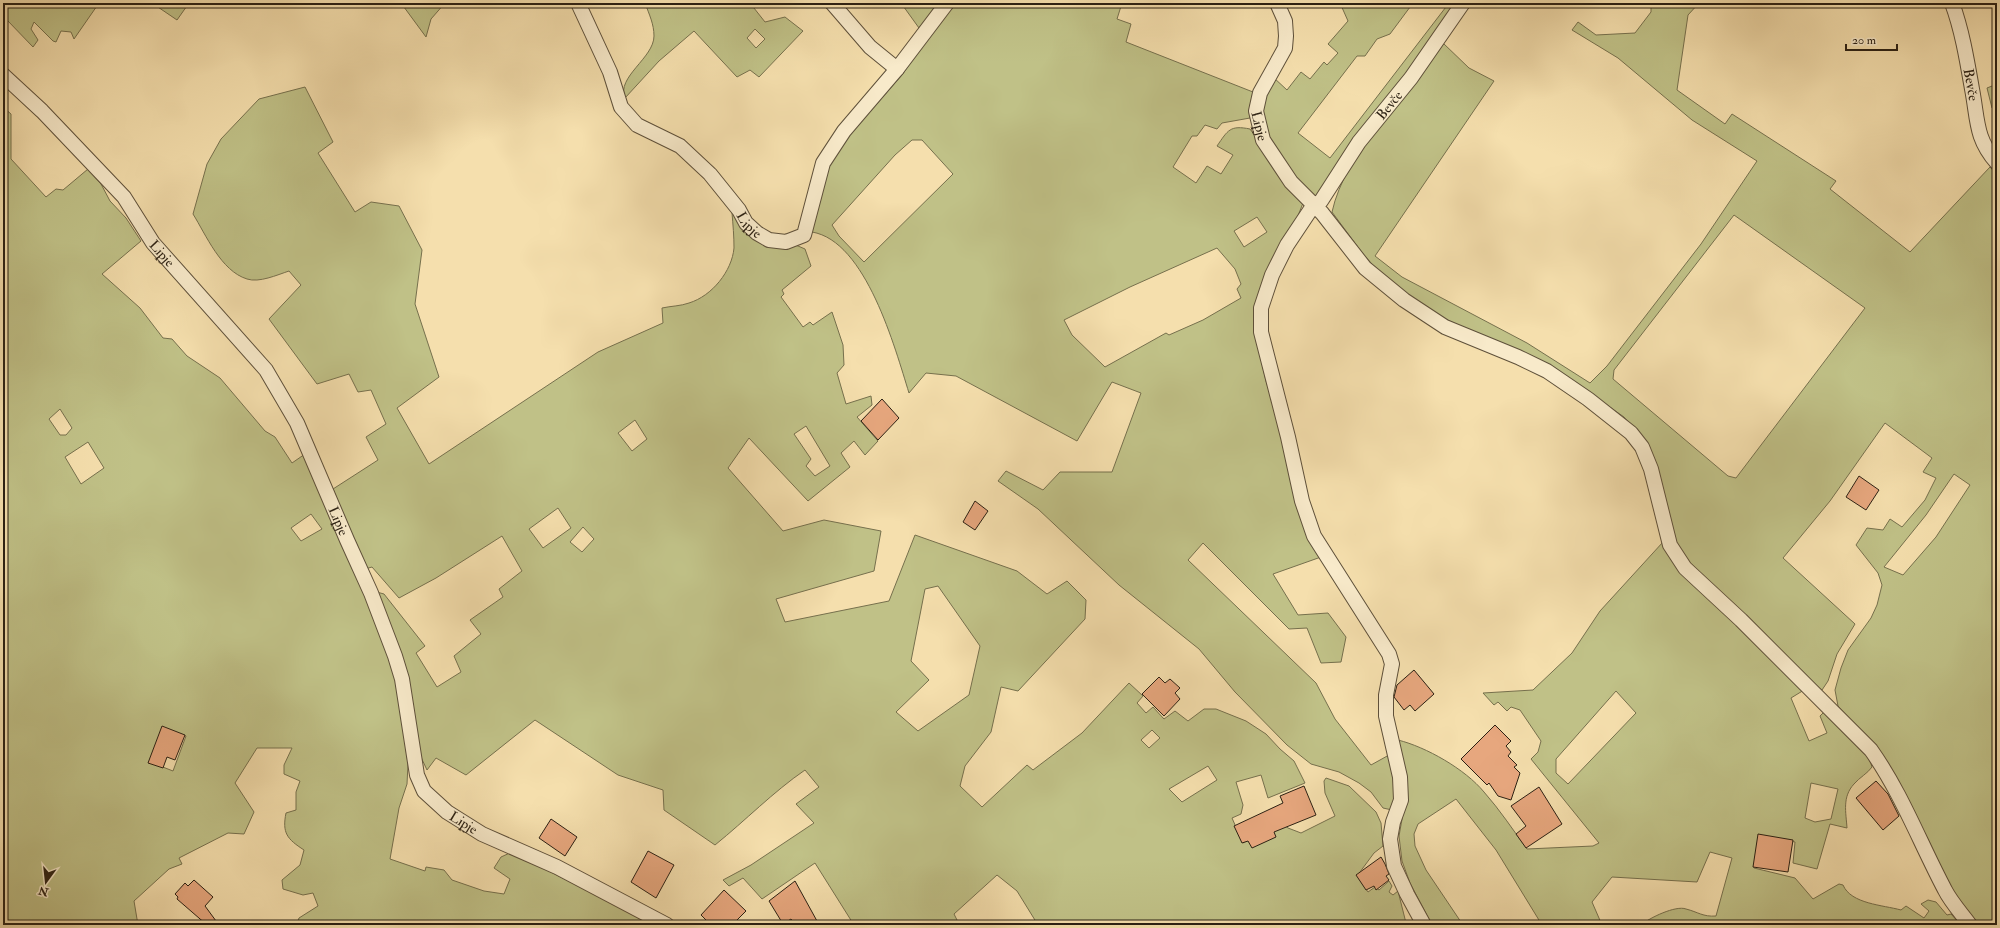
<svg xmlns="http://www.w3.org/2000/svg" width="2000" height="928" font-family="'IM FELL Double Pica',serif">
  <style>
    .green { fill: #c0c187; stroke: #76704d; fill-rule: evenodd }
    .building { fill: #e7a77e; stroke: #2b2013 }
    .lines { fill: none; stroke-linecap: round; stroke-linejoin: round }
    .street-casing { stroke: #5e503a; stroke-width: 16 }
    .street { stroke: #f8eaca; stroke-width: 14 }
    .labels { text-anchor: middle; stroke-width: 3; stroke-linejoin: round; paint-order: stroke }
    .street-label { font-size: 14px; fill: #2b2013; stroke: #f8eaca }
  </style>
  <rect width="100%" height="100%" fill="#f5dfad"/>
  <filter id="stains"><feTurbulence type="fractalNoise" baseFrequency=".005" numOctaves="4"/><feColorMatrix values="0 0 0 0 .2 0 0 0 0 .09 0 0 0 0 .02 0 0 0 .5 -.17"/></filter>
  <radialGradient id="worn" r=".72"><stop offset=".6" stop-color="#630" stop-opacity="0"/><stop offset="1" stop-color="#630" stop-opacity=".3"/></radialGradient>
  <!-- green -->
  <g class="green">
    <polygon points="3,3 99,3 74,39 71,32 61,31 56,42 53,41 34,22 31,29 38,40 33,47 7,20 3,25"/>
    <polygon points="152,3 189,3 177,20"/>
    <polygon points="401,3 445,3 431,19 426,37"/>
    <path d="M 645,3 L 750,3 L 765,22 L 785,17 L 803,31 L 759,77 L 750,70 L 737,77 L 694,31 L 659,61 L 625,98 C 616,77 654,58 654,36 C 654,24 649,14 645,3 ZM 755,29 L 765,39 L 756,48 L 747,38 Z"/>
    <polygon points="901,3 939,3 919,28"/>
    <path d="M 955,3 L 1122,3 L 1117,19 L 1131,24 L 1126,42 L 1253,92 L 1250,106 L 1250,118 L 1222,123 L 1217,129 L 1205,125 L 1197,136 L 1192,136 L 1173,167 L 1196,183 L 1207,166 L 1221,174 L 1233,155 L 1217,146 C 1228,130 1230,125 1250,129 L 1303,203 L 1254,328 L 1266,381 L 1321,557 L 1273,574 L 1298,615 L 1328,613 L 1346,637 L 1341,662 L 1321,663 L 1307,628 L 1289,629 L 1203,543 L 1188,560 L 1316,683 L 1335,719 L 1371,765 L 1389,755 C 1393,773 1399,792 1392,810 L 1383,808 L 1371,792 L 1359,783 L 1339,772 L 1311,764 L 1287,745 L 1235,692 L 1199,649 L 1119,585 L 1038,509 L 998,481 L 1006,471 L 1043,490 L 1060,472 L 1112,472 L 1141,393 L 1112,382 L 1077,441 L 956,376 L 926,373 L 909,393 C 895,348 866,241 812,232 L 809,227 L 824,169 L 843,142 L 902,75 L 932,30 ZM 912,140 L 922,140 L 953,174 L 864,262 L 839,236 L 832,225 L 895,155 ZM 1257,217 L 1267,232 L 1244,247 L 1234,231 ZM 1217,248 L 1235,269 L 1241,284 L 1237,289 L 1241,298 L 1203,320 L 1169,335 L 1166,333 L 1105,367 L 1072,335 L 1064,320 L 1130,287 Z"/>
    <polygon points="1340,3 1413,3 1390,34 1377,39 1365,56 1357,56 1298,133 1330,158 1449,3 1457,3 1317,201 1301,188 1263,127 1262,98 1273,77 1287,90 1301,72 1310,79 1324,62 1327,65 1338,53 1328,44 1348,21"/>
    <path d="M 1651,3 L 1699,3 L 1688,15 L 1677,90 L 1725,124 L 1732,114 L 1836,181 L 1830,189 L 1910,252 L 1990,167 L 1997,175 L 1997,925 L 1974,925 L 1950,892 L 1882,758 L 1838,706 L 1835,690 L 1841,668 L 1848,650 L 1871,618 L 1877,605 L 1882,585 L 1878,573 L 1856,545 L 1867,528 L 1883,530 L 1890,519 L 1902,527 L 1925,500 L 1936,478 L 1923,472 L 1932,458 L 1885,423 L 1830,501 L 1783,558 L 1855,624 L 1837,654 L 1828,681 L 1822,690 L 1814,685 L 1685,558 L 1672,538 L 1663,503 L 1655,460 L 1644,439 L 1624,417 L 1594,396 L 1480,335 L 1441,317 L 1406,293 L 1379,272 L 1363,254 L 1332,212 C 1345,153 1406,90 1443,43 L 1469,68 L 1494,81 L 1375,256 L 1402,277 L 1527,343 L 1590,383 L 1607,366 L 1701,244 L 1757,161 L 1692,120 L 1618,58 L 1572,30 L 1578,22 L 1596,35 L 1635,33 L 1651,12 ZM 1734,215 L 1865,308 L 1736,478 L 1728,476 L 1613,379 L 1614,370 ZM 1954,474 L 1970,485 L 1936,537 L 1903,575 L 1884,567 L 1926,515 Z"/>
    <polygon points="1997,84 1997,107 1992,108 1987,88"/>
    <path d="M 305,87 L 333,142 L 318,153 L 355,212 L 371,202 L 399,206 L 422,250 L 415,304 L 439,377 L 397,408 L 429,464 L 598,352 L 663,323 L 662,308 C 671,306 681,306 689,303 C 712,296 732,271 734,248 C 734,236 733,225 732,213 L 740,221 L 805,249 L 811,266 L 782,290 L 784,294 L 781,297 L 803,327 L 810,322 L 813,325 L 832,312 L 843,345 L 844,365 L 837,373 L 846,404 L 871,396 L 872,405 L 857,417 L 878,441 L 865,455 L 854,441 L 841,453 L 850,467 L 808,501 L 749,438 L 728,468 L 783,531 L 824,520 L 881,531 L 874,571 L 776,599 L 785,622 L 889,601 L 915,535 L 1017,571 L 1047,594 L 1067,581 L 1086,600 L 1085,619 L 1018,691 L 1001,687 L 991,732 L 965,766 L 960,786 L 982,807 L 1027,765 L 1033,770 L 1082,733 L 1129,683 L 1143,696 L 1137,703 L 1146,713 L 1153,707 L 1164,719 L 1175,711 L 1188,721 L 1204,709 L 1216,709 L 1246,721 L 1266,734 L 1280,749 L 1294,761 L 1305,783 L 1268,798 L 1261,775 L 1236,782 L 1243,805 L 1241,814 L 1232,818 L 1243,843 L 1250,839 L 1272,816 L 1288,828 L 1301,833 L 1335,816 L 1325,793 L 1324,781 L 1326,778 L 1349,786 L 1376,812 L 1381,823 L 1383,846 L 1374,853 L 1357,876 L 1368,892 L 1375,887 L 1379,890 L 1389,881 L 1392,886 L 1389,892 L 1393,895 L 1398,891 L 1406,923 L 1403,925 L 1038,925 L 1017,891 L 997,875 L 954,914 L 957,920 L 953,925 L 854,925 L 815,863 L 762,899 L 743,878 L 729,886 L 723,880 L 751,865 L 814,823 L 796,804 L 819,787 L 805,770 C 773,792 746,820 715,845 L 664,810 L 663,790 L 618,775 L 535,720 L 466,775 L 436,758 L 427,770 L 420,755 L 373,591 L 384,594 L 425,646 L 416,653 L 437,687 L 461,672 L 454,656 L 481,634 L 470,620 L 503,597 L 499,589 L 522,571 L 502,536 L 436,578 L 399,598 L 372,567 L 365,569 L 333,489 L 378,460 L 366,437 L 386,424 L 371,390 L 358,392 L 349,374 L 317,384 L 269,319 L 301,285 L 289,271 C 277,275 259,283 247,279 C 221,271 206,235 193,214 L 207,164 L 221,139 L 259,99 ZM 635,420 L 647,439 L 632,451 L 618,433 ZM 806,426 L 830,466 L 815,476 L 806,466 L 811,459 L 794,434 ZM 558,508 L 571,528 L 543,548 L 529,529 ZM 583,527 L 594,539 L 582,552 L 570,542 ZM 938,586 L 980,646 L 969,695 L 918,731 L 896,712 L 929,680 L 911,661 L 925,589 ZM 1152,730 L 1160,738 L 1149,748 L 1141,740 ZM 1208,766 L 1217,780 L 1182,802 L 1169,789 Z"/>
    <path d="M 3,107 L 11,114 L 11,159 L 46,197 L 56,189 L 63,190 L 88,169 L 101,184 L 110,201 L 126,218 L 141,241 L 102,274 L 140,308 L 163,338 L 172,339 L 187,356 L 220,378 L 265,431 L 275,437 L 292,463 L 305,454 L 394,661 L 408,764 L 407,784 L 399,808 L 390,859 L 425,871 L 426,867 L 444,870 L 452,880 L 484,891 L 504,894 L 510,879 L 494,868 L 501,857 L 512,852 L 655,925 L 296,925 L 299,918 L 318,906 L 313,893 L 303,895 L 283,889 L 282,880 L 300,865 L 304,850 C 287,839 282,833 286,813 L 296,810 L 296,792 L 300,781 L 284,774 L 284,765 L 292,748 L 257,748 L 235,783 L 254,812 L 244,834 L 228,833 L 179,858 L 182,864 L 169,869 L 134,901 L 138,925 L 3,925 ZM 60,409 L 72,428 L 66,435 L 60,435 L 49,419 ZM 88,442 L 104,468 L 81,484 L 65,457 ZM 311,514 L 322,529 L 301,541 L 291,528 ZM 163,728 L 186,736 L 173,771 L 150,762 Z"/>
    <path d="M 1663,542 L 1804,690 L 1791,698 L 1809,741 L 1827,733 L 1820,716 L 1826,710 C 1839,724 1867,748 1872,767 C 1867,774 1860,777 1854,784 C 1842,797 1846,812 1847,828 L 1830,824 L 1817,869 L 1793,863 L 1795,842 L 1760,835 L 1754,868 L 1795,878 L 1813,899 L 1839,884 L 1843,885 C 1851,904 1883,905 1901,910 L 1906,906 L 1924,918 L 1929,911 L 1921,904 L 1928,900 L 1936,902 L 1947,915 L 1951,914 L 1961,925 L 1641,925 C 1649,918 1676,905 1686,909 C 1698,912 1703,917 1716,916 L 1732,858 L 1710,852 L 1697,882 L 1612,877 L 1592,902 L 1602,925 L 1542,925 L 1496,850 L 1456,799 L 1418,824 L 1414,834 L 1415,846 L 1426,870 L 1463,925 L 1432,925 L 1410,883 L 1402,861 L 1399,836 L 1406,797 L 1398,740 C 1426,747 1465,769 1484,792 C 1500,810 1513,830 1527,849 L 1593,846 L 1599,843 L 1531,759 L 1538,752 L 1541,741 L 1520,710 L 1511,707 L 1507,711 L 1498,702 L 1494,705 L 1483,693 L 1533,690 L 1572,653 L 1600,611 ZM 1616,691 L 1636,713 L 1568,784 L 1556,773 L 1556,759 ZM 1811,783 L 1838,789 L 1831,819 L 1815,822 L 1805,818 Z"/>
  </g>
  <!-- building -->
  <g class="building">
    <polygon points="882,399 899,418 878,440 861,421"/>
    <polygon points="1859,476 1879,490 1866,510 1846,497"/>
    <polygon points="975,501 988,511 975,530 963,522"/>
    <polygon points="1414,670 1434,694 1415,711 1410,705 1404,710 1394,697 1397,685"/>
    <polygon points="1159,677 1165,683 1170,679 1180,688 1175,693 1180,699 1164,716 1142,694"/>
    <polygon points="1495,725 1511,741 1506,746 1511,752 1508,756 1517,765 1514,767 1520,773 1511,800 1498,796 1489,783 1487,785 1461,759"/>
    <polygon points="162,726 185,735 175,760 167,757 163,768 148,763"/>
    <polygon points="1876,781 1888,794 1899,816 1883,830 1856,798"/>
    <polygon points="1304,786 1316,815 1274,832 1276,837 1252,848 1248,841 1242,843 1234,826 1283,803 1280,796"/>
    <polygon points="1539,787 1562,824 1526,848 1516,834 1526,826 1511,806"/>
    <polygon points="551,819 577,837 565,856 539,838"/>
    <polygon points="1758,834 1793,840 1788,872 1753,867"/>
    <polygon points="648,851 674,865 656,898 631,882"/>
    <polygon points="1381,857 1385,864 1389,874 1386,876 1389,880 1376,890 1374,886 1366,890 1356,875"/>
    <polygon points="194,880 213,897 205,906 219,925 207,925 177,899 178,897 175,894 185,883 188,886"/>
    <polygon points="795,881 817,921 810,925 796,925 791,919 783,924 769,901"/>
    <polygon points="724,890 746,911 732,925 711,925 701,915"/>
  </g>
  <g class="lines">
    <defs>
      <g id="street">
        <path id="s1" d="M 578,3 L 610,72 L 621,107 L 637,125 L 680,146 L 710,174 L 739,210 L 746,223 L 757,233 L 769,240 L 786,242 L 804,235 L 823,163 L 844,131 L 897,69 L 947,3"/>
        <polyline points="832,3 870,47 897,69"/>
        <path id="s2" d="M 1277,3 L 1285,21 L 1286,36 L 1285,48 L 1260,93 L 1256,111 L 1263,140 L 1291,182 L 1322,213 L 1365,268 L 1404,300 L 1445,327 L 1518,357 L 1547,371 L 1588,399 L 1631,433 L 1642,447 L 1651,469 L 1670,545 L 1685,568 L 1741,620 L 1871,750 C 1902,794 1920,843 1945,890 C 1951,902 1962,914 1970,925"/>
        <path id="s3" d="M 1952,3 C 1962,30 1967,60 1972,89 C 1978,120 1975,138 1997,163"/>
        <path id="s4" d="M 3,75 L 42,111 L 124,197 L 153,243 L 266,370 L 297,423 L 347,540 L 371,593 L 395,656 L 402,679 L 417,775 L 424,791 L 447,812 L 482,834 L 557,867 L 667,925"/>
        <path id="s5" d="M 1424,925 L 1407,894 L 1394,866 L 1390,839 L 1393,822 L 1401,800 L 1400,777 L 1386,716 L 1386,695 L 1392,664 L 1389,654 L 1314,536 L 1302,501 L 1288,437 L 1261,332 L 1261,308 L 1272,275 L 1287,245 L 1313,206 L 1321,201 L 1359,142 L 1411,78 L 1463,3"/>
      </g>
    </defs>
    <!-- street casing -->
    <use href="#street" class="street-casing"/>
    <!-- street -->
    <use href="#street" class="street"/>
  </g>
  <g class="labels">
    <!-- street labels -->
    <g class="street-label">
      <text dy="5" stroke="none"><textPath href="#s3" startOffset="84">Bevče</textPath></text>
      <text dy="5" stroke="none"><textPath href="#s5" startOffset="900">Bevče</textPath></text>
      <text dy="5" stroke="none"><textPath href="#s2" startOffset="132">Lipje</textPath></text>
      <text dy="5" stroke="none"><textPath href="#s1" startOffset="290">Lipje</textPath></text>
      <text dy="5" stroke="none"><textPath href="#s4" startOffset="240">Lipje</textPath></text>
      <text dy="5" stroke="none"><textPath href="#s4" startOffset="564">Lipje</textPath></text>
      <text dy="5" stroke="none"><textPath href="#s4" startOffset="900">Lipje</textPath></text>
    </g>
  </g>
  <!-- margin -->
  <rect width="2000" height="928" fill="none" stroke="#f5dfad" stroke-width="16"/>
  <rect x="4" y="4" width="1992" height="920" fill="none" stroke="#2b2013" stroke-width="2"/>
  <rect x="8" y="8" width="1984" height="912" fill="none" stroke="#2b2013"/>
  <!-- north arrow -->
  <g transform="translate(46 882) rotate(195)" stroke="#f8eaca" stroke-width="3" paint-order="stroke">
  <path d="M0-3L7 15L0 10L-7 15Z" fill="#2b2013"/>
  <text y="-6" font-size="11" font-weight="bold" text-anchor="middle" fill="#2b2013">N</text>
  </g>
  <!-- scale -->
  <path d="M1846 44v6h51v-6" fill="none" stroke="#2b2013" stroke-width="2"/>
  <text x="1852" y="44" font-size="12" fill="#2b2013" stroke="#f8eaca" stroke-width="3" paint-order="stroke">20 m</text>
  <rect width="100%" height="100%" filter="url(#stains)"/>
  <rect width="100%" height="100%" fill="url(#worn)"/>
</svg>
